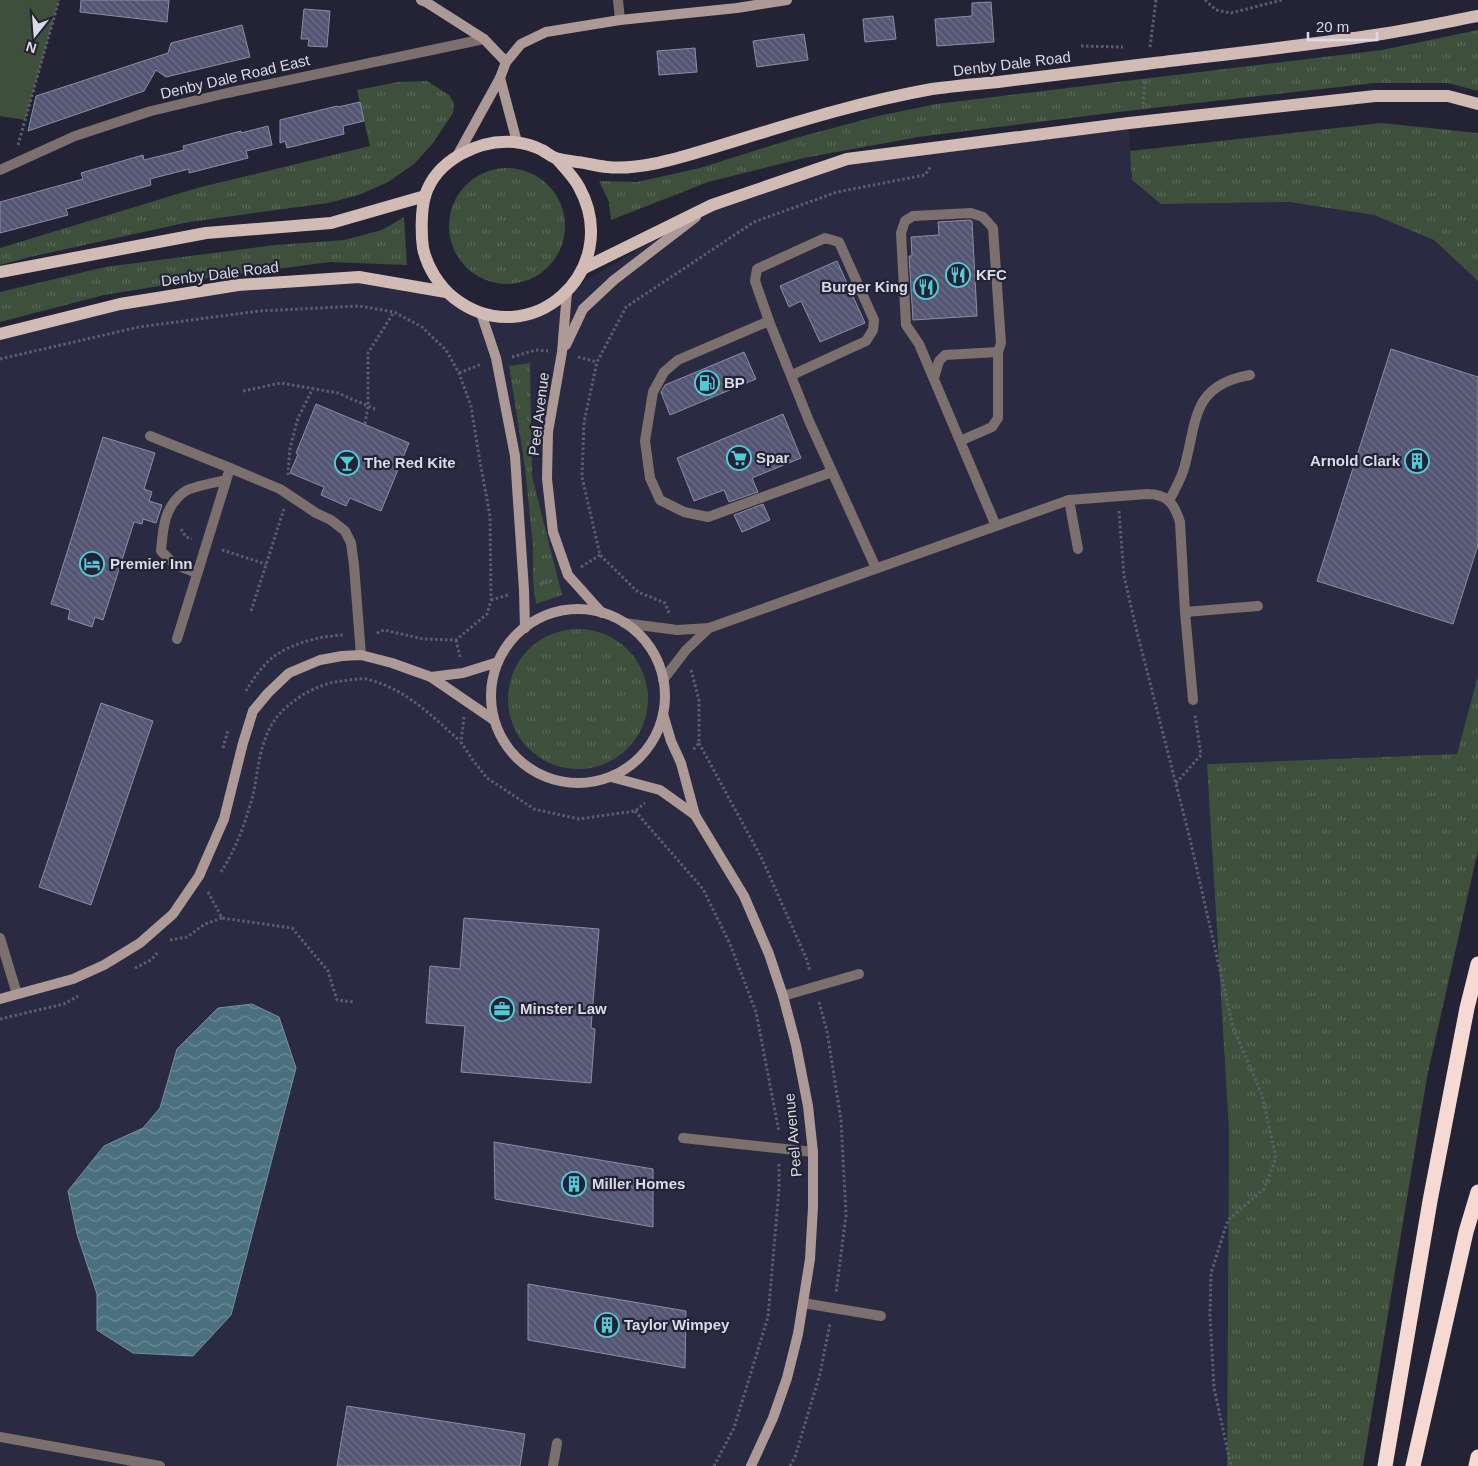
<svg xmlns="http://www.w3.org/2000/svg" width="1478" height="1466" font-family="Arial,sans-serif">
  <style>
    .built { fill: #2a2a43 }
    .grass { fill: url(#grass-tufts) }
    .garden { fill: #3e4f3b }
    .water { fill: url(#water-waves); stroke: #75909e }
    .building { fill: url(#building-back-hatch); stroke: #8c8da4 }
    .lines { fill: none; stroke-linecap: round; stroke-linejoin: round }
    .path { stroke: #5c5d6d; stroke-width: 3; stroke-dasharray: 2.5 2.5; stroke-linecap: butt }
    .lane { stroke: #7b706d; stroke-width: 10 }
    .street { stroke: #7b706d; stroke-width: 10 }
    .secondary { stroke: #ad9a96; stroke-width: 10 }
    .primary { stroke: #d3bbb5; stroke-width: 12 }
    .highway { stroke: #f6d9d2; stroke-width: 15 }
    .labels { text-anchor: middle; stroke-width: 4.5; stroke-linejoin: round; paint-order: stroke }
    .street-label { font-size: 15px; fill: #dadbe7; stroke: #232335 }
    .poi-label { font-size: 15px; font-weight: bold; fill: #dadbe7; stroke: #232335; text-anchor: start }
  </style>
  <defs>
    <pattern id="grass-tufts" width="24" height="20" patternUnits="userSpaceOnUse" patternTransform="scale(1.25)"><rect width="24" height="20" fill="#3e4f3b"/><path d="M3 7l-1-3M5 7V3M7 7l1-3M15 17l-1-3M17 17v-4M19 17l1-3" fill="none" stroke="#596857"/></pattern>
    <pattern id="water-waves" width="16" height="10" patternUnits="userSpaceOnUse" patternTransform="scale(1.25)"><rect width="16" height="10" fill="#4a707f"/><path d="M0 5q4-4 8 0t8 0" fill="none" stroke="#6c8a97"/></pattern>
    <pattern id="building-back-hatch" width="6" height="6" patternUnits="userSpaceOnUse" patternTransform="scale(1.25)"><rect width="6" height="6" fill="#545573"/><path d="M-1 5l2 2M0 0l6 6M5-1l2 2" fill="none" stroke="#6c6d87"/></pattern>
  </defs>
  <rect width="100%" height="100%" fill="#232335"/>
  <!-- built -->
  <polygon class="built" points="1129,123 1132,179 1161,204 1289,202 1374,215 1434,240 1478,281 1478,681 1457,754 1207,764 1229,1131 1227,1466 0,1466 0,334 120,304 359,277 446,292 463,304 526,315 567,292 712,205 847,159"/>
  <!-- grass -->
  <g class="grass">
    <polygon points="1478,30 1478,91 1448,83 1375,83 1135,110 918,137 804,158 708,182 611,220 609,202 599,181 637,182 700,168 792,139 878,116 936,104 1382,50"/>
    <polygon points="427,81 449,95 454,103 453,113 433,143 414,164 388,182 359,195 328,203 189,222 30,257 0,265 0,248 197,188 370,146 357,90 398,82"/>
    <polygon points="1381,123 1478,133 1478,281 1434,240 1374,215 1289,202 1161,204 1132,180 1130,151"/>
    <circle cx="507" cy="226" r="58"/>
    <polygon points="404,217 407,265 330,262 215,277 104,295 0,322 0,292 105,267 275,245 344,240 382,230"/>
    <polygon points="530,363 532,476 562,595 536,604 533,581 533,546 525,467 509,366"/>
    <circle cx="578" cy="699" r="70"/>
    <polygon points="1478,676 1478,850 1427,1077 1363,1466 1227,1466 1229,1131 1207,764 1457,754"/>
  </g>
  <!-- garden -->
  <polygon class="garden" points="0,0 59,0 25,120 0,116"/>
  <!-- water -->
  <polygon class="water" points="252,1004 279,1017 296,1068 231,1315 193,1356 133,1353 97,1330 97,1294 77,1234 68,1191 104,1146 143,1128 160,1108 177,1049 218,1008"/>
  <!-- building -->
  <g class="building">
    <polygon points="81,0 169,0 167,22 80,12"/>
    <polygon points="991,2 994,42 937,46 935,19 972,16 972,3"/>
    <polygon points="304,9 330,11 327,47 308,46 309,39 301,39"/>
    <polygon points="893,16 896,39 865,42 863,19"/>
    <polygon points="242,25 250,57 166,77 156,70 144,91 28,131 36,96 168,53 171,43"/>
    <polygon points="804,34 808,60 757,67 753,41"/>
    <polygon points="695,48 697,72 659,75 657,51"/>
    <polygon points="360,102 364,121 343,126 344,134 287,148 285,141 280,143 280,120 337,106 338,107"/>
    <polygon points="268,126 272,145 246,151 248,158 189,173 189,169 150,179 151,185 66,209 68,215 0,233 0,202 83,179 81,173 143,155 144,160 184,150 183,146 241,131 241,133"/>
    <polygon points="970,220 972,221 977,316 913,320 909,256 912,256 911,237 939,235 938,222"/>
    <polygon points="837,261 865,323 820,342 801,301 789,307 780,286"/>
    <polygon points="1391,349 1478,377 1478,545 1453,624 1317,581"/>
    <polygon points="744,352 756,379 670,415 661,392 665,385"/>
    <polygon points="316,404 409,443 381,511 350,498 346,506 321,495 324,487 290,473 298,454 296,453"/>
    <polygon points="783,414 801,458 752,478 758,492 729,502 724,490 694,501 677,458"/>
    <polygon points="103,437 155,453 144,489 152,492 149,501 162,505 156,523 143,519 142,524 134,522 103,620 95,617 92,627 68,619 70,610 51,604"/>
    <polygon points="763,504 770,520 742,532 734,515"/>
    <polygon points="101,703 153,721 91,905 39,887"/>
    <polygon points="464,918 599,929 591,1028 595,1029 591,1083 461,1072 465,1026 426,1023 430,966 460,969"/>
    <polygon points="494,1142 653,1169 653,1227 495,1199"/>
    <polygon points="528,1284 686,1311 685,1368 528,1340"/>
    <polygon points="347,1406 525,1434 520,1466 337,1466"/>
  </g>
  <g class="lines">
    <!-- path -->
    <g class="path">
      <polyline points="1205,0 1216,10 1231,13 1282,0"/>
      <polyline points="1081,46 1123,47"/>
      <polyline points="1150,47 1156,0"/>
      <polyline points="1143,104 1145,81"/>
      <polyline points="18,145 59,0"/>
      <polyline points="512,357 536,350 548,351"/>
      <polyline points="578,357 597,362"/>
      <polyline points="0,359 139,327 259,311 359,306 394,312 422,327 446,350 459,373 471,406 479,456 490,516 491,600 487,614 456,640 423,639 384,630 375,634"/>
      <polyline points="459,373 482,364"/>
      <polyline points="243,391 281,383 338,393 375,409"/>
      <polyline points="365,424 368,406 368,353 394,312"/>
      <polyline points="288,475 290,448 298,418 313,388"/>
      <polyline points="1119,511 1124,576 1135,624 1190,839 1233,1027 1262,1095 1276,1158 1264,1189 1228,1220 1211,1273 1210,1316 1214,1388 1231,1466"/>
      <polyline points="181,529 186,537 192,539"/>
      <polyline points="222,550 266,564"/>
      <polyline points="581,567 600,555"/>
      <polyline points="540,584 553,580"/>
      <polyline points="491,600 508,595"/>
      <polyline points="251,611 284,509"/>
      <polyline points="669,613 665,603 638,592 600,555 582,477 584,422 597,362 626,307 754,222 837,192 925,175 931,166"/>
      <polyline points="456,640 460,657"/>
      <polyline points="691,670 699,700 699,743 692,751"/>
      <path d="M 246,691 C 253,679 262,666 273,657 C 292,643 320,636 344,635"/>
      <polyline points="464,717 461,742 472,759 487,778 534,809 579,819 635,811 645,803"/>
      <polyline points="699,743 762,859 807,960 810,972"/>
      <polyline points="223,748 228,730"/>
      <polyline points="1176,783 1201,755 1195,715"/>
      <polyline points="635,811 703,889 730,944 756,1012 779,1132"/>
      <path d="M 221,872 C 236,849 246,821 253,795 C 257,778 258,759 264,742 C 272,719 281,710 301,696 C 314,688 328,682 343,681 C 350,680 359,678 366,679 C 405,688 432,716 460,741"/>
      <polyline points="208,892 222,918 292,928 328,971 337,1000 354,1002"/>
      <polyline points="170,940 187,937 205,924 222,918"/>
      <polyline points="135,968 151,960 157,953"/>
      <polyline points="819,1002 827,1031 841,1120 846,1215 836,1293"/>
      <polyline points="0,1019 64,1004 78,996"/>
      <polyline points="714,1466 734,1428 768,1317 779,1189 779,1163"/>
      <polyline points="790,1466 795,1457 820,1374 830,1323"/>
    </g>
    <!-- lane -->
    <g class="lane">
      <polyline points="792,375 866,341 873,330 874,320 839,242 825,238 757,269 755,281 769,321 678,360 664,372 653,392 645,441 650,478 660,500 684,512 708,517 832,472"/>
      <polyline points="934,378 939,361 945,355 998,352"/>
      <polyline points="150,436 230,468 280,489 316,513 331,520 345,531 351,543 354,565 361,655"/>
      <polyline points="960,441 992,427 998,418 998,352 1001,343 993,228 983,217 971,213 913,216 905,221 901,233 906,325 919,344 996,526"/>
      <polyline points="1069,500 1078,549"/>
      <path d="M 1169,501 C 1175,489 1182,478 1185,465 C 1197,420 1192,385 1250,375"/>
      <path d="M 197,573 L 174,564 L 161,551 C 163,528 164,507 184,492 C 190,487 213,483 222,481 L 226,481"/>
      <polyline points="1185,612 1258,606"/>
      <polyline points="177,639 230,468"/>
      <polyline points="0,938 17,994"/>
      <polyline points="783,996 859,974"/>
      <polyline points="683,1138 813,1152"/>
      <polyline points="803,1303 881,1316"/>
      <polyline points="0,1437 160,1466"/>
      <polyline points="553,1466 557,1443"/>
    </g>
    <!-- street -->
    <g class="street">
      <polyline points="618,0 620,20"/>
      <polyline points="0,170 75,136 151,111 227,93 484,39"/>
      <polyline points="769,321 809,421 876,568"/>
      <path d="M 624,623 L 677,630 L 709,628 L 1069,500 L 1147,494 C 1167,494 1174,503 1180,522 L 1185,612 L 1193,700"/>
      <polyline points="663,680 686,650 709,628"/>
    </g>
    <!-- secondary -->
    <g class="secondary">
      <polyline points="421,0 426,2 484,39 506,62"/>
      <polyline points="500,78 517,142"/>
      <polyline points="457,156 500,78 506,62 521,44 546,32 620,20 737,8 787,0"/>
      <polyline points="567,292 562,352 548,432 547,479 553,532 568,575 602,613"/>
      <polyline points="481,313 496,358 515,456 524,590 525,628"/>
      <polyline points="566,345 583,309 614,280 696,217"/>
      <circle cx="578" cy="696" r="87"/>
      <polyline points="431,677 463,673 498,662"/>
      <polyline points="663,714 671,741 681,763 695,815 744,896 769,954 783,996 796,1045 808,1106 813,1152 813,1207 810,1259 798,1334 787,1378 773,1418 751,1466"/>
      <polyline points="611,777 660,790 695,815"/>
      <polyline points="0,999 73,979 104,965 140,943 173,914 199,876 224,819 243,743 253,711 268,693 289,673 320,660 342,656 361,655 392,663 431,677 494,720"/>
    </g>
    <!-- primary -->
    <g class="primary">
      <path d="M 556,158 C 564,167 574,177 579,187 C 625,271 529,356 454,298 C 439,286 427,267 423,248 C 421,234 421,210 425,196 C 436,160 479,139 514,142 C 524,143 534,146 542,150 C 547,153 551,156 555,158 C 562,160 570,161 577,162 C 587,163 597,166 607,167 C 638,170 672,160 702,151 C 778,128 853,103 932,89 C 954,86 976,84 998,82 C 1048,76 1097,70 1146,64 C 1220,55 1294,47 1368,36 C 1405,31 1441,23 1478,16"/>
      <polyline points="584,268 712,205 847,159 1129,123 1375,96 1448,96 1478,104"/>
      <polyline points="0,272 206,233 331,223 425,196"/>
      <polyline points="0,334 120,304 238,285 359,277 446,292"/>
    </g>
    <!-- highway -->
    <g class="highway">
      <polyline points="1385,1466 1430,1201 1467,1008 1478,964"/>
      <polyline points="1413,1466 1466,1232 1478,1192"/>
      <polyline points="1476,1466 1478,1457"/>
    </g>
  </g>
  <!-- icons -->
  <defs>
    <symbol id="restaurant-ring" viewBox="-11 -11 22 22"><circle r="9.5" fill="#232335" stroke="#52cbd9" stroke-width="1.5"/><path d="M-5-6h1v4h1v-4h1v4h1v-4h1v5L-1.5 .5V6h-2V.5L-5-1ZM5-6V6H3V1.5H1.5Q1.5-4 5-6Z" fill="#52cbd9"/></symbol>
    <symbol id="fuel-ring" viewBox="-11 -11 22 22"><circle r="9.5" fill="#232335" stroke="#52cbd9" stroke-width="1.5"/><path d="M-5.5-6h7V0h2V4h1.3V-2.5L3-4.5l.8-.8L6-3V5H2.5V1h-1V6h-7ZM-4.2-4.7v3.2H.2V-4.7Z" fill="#52cbd9"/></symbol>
    <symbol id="supermarket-ring" viewBox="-11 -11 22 22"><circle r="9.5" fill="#232335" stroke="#52cbd9" stroke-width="1.5"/><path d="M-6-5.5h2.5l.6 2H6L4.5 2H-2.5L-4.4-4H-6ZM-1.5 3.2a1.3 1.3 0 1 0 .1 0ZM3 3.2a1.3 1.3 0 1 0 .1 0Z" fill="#52cbd9"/></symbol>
    <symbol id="building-ring" viewBox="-11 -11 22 22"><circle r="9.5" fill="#232335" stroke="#52cbd9" stroke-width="1.5"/><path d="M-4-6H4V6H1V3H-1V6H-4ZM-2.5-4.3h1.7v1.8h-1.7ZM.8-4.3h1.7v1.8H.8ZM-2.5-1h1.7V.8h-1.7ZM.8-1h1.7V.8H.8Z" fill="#52cbd9"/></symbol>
    <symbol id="bar-ring" viewBox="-11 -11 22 22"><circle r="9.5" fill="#232335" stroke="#52cbd9" stroke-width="1.5"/><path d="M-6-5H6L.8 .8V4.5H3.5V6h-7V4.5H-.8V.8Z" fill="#52cbd9"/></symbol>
    <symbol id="hotel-ring" viewBox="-11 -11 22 22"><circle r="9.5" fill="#232335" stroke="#52cbd9" stroke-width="1.5"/><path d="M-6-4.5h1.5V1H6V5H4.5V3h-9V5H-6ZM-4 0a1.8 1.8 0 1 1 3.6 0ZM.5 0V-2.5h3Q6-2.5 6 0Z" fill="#52cbd9"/></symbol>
    <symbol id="office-ring" viewBox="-11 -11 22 22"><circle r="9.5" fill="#232335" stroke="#52cbd9" stroke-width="1.5"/><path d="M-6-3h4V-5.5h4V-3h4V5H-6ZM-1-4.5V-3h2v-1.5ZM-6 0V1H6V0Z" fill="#52cbd9"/></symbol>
  </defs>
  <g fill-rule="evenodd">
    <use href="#restaurant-ring" x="944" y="261" width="28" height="28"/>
    <use href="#restaurant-ring" x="912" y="273" width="28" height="28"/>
    <use href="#fuel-ring" x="693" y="369" width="28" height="28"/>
    <use href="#supermarket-ring" x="725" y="444" width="28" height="28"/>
    <use href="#building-ring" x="1403" y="447" width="28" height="28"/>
    <use href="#bar-ring" x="333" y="449" width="28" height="28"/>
    <use href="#hotel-ring" x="78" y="550" width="28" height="28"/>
    <use href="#office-ring" x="488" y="995" width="28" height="28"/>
    <use href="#building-ring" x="560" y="1170" width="28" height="28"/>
    <use href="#building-ring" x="593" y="1311" width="28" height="28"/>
  </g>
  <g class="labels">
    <!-- street labels -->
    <g class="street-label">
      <text transform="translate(1012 64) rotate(-7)" y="5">Denby Dale Road</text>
      <text transform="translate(235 77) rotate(-13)" y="5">Denby Dale Road East</text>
      <text transform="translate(220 274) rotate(-7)" y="5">Denby Dale Road</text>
      <text transform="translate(539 414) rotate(-83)" y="5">Peel Avenue</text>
      <text transform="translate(793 1135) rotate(-95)" y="5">Peel Avenue</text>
    </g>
    <!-- poi labels -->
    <g class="poi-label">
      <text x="976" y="280">KFC</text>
      <text x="908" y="292" text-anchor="end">Burger King</text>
      <text x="724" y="388">BP</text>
      <text x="756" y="463">Spar</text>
      <text x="1400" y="466" text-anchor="end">Arnold Clark</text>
      <text x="364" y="468">The Red Kite</text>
      <text x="110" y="569">Premier Inn</text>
      <text x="520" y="1014">Minster Law</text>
      <text x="592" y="1189">Miller Homes</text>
      <text x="624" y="1330">Taylor Wimpey</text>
    </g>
  </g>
  <!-- north arrow -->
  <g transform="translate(35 35) rotate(197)" stroke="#232335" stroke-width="4" paint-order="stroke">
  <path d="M0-4L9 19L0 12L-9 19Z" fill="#dadbe7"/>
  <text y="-8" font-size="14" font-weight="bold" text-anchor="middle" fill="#dadbe7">N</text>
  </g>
  <!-- scale -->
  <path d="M1308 32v8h69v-8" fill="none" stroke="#dadbe7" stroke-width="2.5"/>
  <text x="1316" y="32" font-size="15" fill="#dadbe7" stroke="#232335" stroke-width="4" paint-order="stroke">20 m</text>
</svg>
